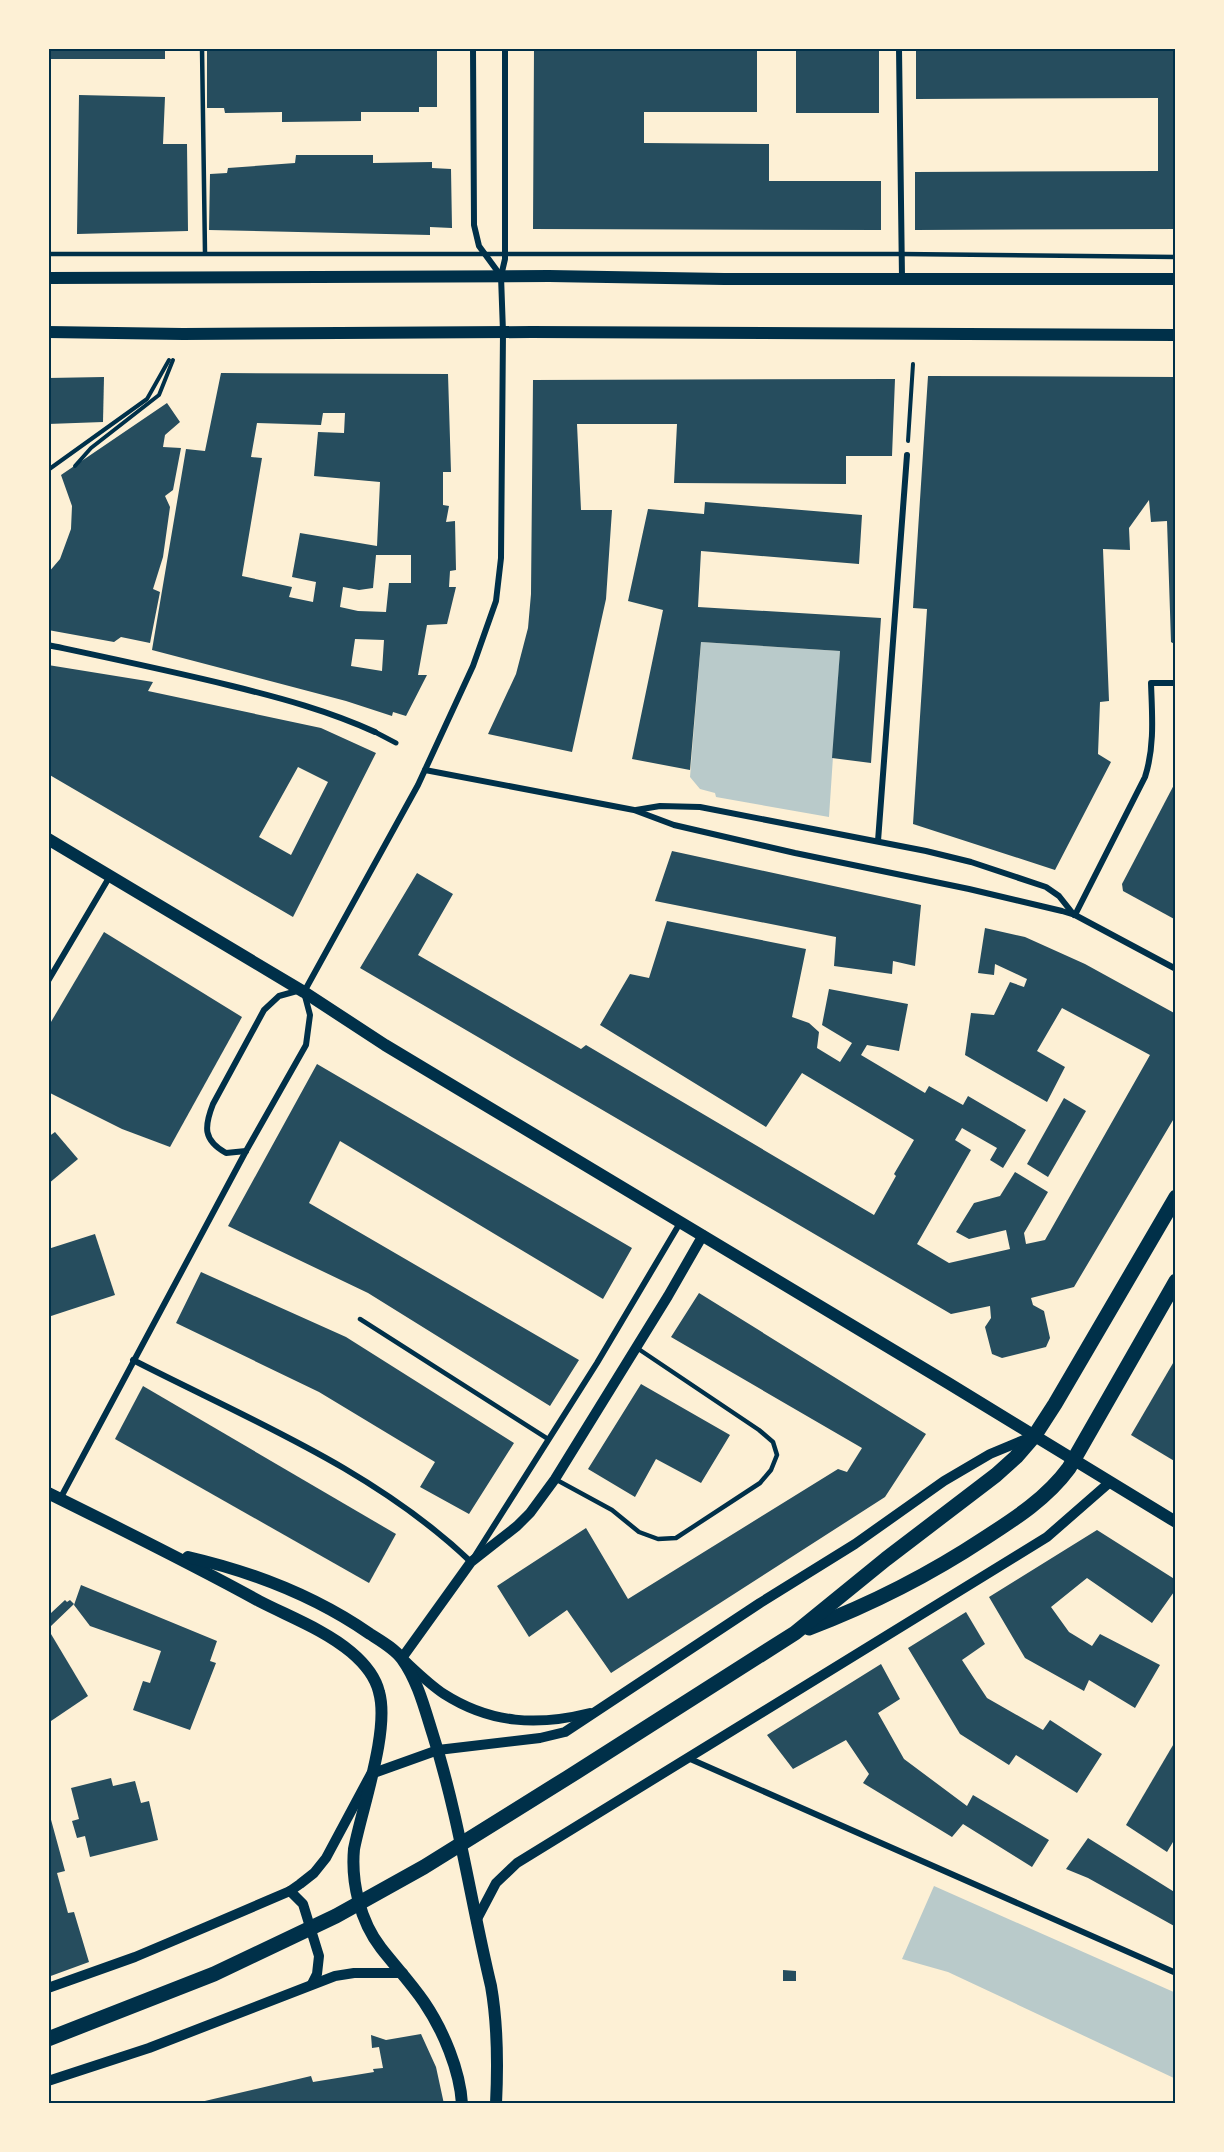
<svg xmlns="http://www.w3.org/2000/svg" width="1224" height="2152" font-family="Lato,sans-serif">
  <style>
    .green { fill: #b9caca }
    .building { fill: #264d5e; fill-rule: evenodd }
    .lines { fill: none; stroke-linecap: round; stroke-linejoin: round }
    .path { stroke: #003049; stroke-width: 4 }
    .service { stroke: #003049; stroke-width: 4.5 }
    .pedestrian { stroke: #003049; stroke-width: 5 }
    .minor { stroke: #003049; stroke-width: 6 }
    .tertiary { stroke: #003049; stroke-width: 10 }
    .secondary { stroke: #003049; stroke-width: 12 }
    .primary { stroke: #003049; stroke-width: 15 }
    .neatline { fill: none; stroke: #003049; stroke-width: 2 }
  </style>
  <rect width="100%" height="100%" fill="#fdf0d5"/>
  <!-- green -->
  <g class="green">
    <polygon points="701,642 840,651 829,817 716,797 715,793 700,789 690,777"/>
    <polygon points="934,1886 1176,1993 1176,2079 948,1972 902,1959"/>
  </g>
  <!-- building -->
  <g class="building">
    <rect x="48" y="48" width="117" height="11"/>
    <polygon points="207,48 437,48 437,107 419,107 419,112 361,112 361,121 282,122 282,112 225,113 224,108 207,108"/>
    <polygon points="534,48 757,50 757,112 644,112 644,143 769,144 769,181 881,181 881,230 533,229"/>
    <rect x="796" y="48" width="83" height="65"/>
    <polygon points="916,48 1176,48 1176,229 915,230 915,172 1158,171 1158,98 916,99"/>
    <polygon points="79,95 165,97 163,144 187,144 188,231 77,234"/>
    <polygon points="296,155 373,155 373,163 432,162 432,168 451,169 452,228 430,227 430,235 209,230 210,174 227,173 228,168 295,163"/>
    <path d="M 221,373 L 448,374 L 451,472 L 443,472 L 443,505 L 449,506 L 446,522 L 455,521 L 456,570 L 450,571 L 449,587 L 456,587 L 447,624 L 427,625 L 418,675 L 427,675 L 406,716 L 393,712 L 392,716 L 346,701 L 152,650 L 186,449 L 205,451 ZM 323,413 L 345,413 L 344,433 L 318,432 L 314,476 L 380,482 L 377,546 L 300,533 L 292,577 L 316,582 L 313,602 L 289,597 L 292,587 L 242,576 L 262,458 L 251,457 L 257,423 L 321,425 ZM 376,555 L 411,555 L 411,583 L 389,583 L 386,612 L 358,611 L 340,607 L 343,587 L 359,590 L 373,588 ZM 355,639 L 384,640 L 382,671 L 351,666 Z"/>
    <polygon points="928,376 1176,377 1176,645 1171,642 1167,521 1151,522 1149,500 1129,528 1130,550 1103,549 1109,701 1100,702 1098,754 1111,762 1055,870 913,824 927,609 913,608"/>
    <polygon points="104,377 103,422 48,424 48,378"/>
    <polygon points="895,379 892,456 846,456 846,484 674,483 677,424 577,424 581,510 612,510 606,599 572,752 488,734 516,674 528,628 531,594 533,380"/>
    <polygon points="167,403 180,422 165,435 163,447 181,448 173,490 165,496 170,507 163,557 153,589 160,592 150,643 121,637 114,642 48,630 48,573 60,559 71,529 72,506 61,475"/>
    <polygon points="705,502 862,515 859,564 701,551 698,607 881,618 871,763 832,758 840,651 701,642 690,770 632,759 663,610 628,601 648,509 704,514"/>
    <path d="M 48,665 L 153,682 L 148,691 L 321,728 L 376,753 L 293,917 L 48,774 ZM 298,767 L 328,782 L 291,855 L 259,837 Z"/>
    <polygon points="1176,781 1176,920 1123,891 1122,884"/>
    <polygon points="672,851 921,905 915,966 893,961 892,974 834,966 836,937 655,901"/>
    <polygon points="417,873 453,894 418,955 581,1049 586,1045 874,1215 896,1176 894,1174 914,1140 802,1073 766,1127 600,1025 630,974 649,978 667,921 806,949 792,1017 809,1023 819,1032 817,1048 840,1062 852,1043 822,1025 829,989 908,1004 899,1051 867,1045 861,1055 925,1093 929,1086 963,1105 968,1096 1026,1130 1003,1168 990,1160 997,1148 962,1128 955,1140 971,1150 917,1244 949,1263 1010,1249 1006,1230 969,1239 956,1232 974,1203 1000,1196 1015,1172 1048,1192 1024,1233 1026,1244 1045,1240 1150,1055 1062,1008 1037,1051 1065,1067 1047,1102 965,1055 971,1013 994,1015 1010,982 1024,987 1027,979 995,964 994,975 978,973 985,928 1025,937 1085,964 1176,1014 1176,1115 1074,1287 1031,1298 1033,1305 1044,1311 1050,1338 1046,1347 1002,1358 992,1354 985,1327 991,1318 990,1306 951,1314 360,968"/>
    <polygon points="104,932 242,1017 170,1147 122,1129 48,1092 48,1027"/>
    <polygon points="317,1064 632,1248 603,1299 340,1141 309,1203 579,1360 550,1406 368,1293 228,1226"/>
    <polygon points="1064,1098 1086,1111 1048,1177 1027,1164"/>
    <polygon points="55,1132 78,1159 48,1184 48,1137"/>
    <polygon points="95,1234 115,1295 48,1317 48,1249"/>
    <polygon points="201,1272 346,1337 514,1443 469,1514 420,1487 435,1462 319,1392 176,1323"/>
    <polygon points="699,1293 926,1434 885,1497 611,1673 567,1610 529,1637 497,1586 586,1528 628,1599 838,1469 847,1472 862,1448 671,1337"/>
    <polygon points="1176,1358 1176,1462 1131,1435"/>
    <polygon points="641,1384 730,1435 701,1483 656,1459 635,1497 588,1469"/>
    <polygon points="143,1386 396,1534 369,1583 115,1439"/>
    <polygon points="1097,1530 1176,1580 1176,1589 1152,1623 1087,1578 1051,1607 1069,1632 1092,1646 1100,1634 1160,1665 1135,1708 1089,1680 1084,1691 1025,1658 989,1597"/>
    <polygon points="81,1585 217,1641 210,1661 216,1663 190,1730 133,1710 143,1681 150,1683 161,1651 90,1626 74,1605"/>
    <polygon points="65,1600 67,1602 70,1600 74,1604 51,1626 48,1623 48,1610 51,1613"/>
    <polygon points="966,1612 985,1644 962,1660 987,1698 1043,1730 1050,1720 1102,1754 1077,1793 1016,1755 1009,1765 960,1734 908,1648"/>
    <polygon points="48,1629 88,1696 48,1723"/>
    <polygon points="881,1664 900,1699 878,1713 904,1759 967,1806 973,1795 1049,1840 1032,1867 963,1824 952,1837 863,1783 869,1774 846,1740 793,1769 767,1735"/>
    <polygon points="1176,1740 1176,1837 1167,1852 1126,1825"/>
    <polygon points="111,1778 113,1786 135,1781 141,1803 149,1801 158,1840 90,1857 85,1836 77,1838 72,1821 79,1819 71,1788"/>
    <polygon points="50,1816 65,1871 57,1873 68,1913 74,1912 89,1962 48,1977 48,1817"/>
    <polygon points="1088,1838 1176,1893 1176,1927 1088,1878 1066,1869"/>
    <polygon points="783,1970 796,1971 796,1981 783,1981"/>
    <polygon points="421,2034 436,2067 444,2104 192,2104 311,2076 313,2082 374,2072 373,2069 383,2068 379,2047 372,2048 371,2035 386,2040"/>
  </g>
  <g class="lines">
    <!-- path -->
    <g class="path">
      <polyline points="908,441 913,364"/>
      <polyline points="75,466 91,448 159,395 173,360"/>
      <polyline points="48,470 147,399 169,360"/>
    </g>
    <!-- service -->
    <g class="service">
      <polyline points="202,48 205,253"/>
      <polyline points="48,254 902,254 1176,257"/>
      <polyline points="360,1319 548,1439"/>
      <polyline points="555,1479 612,1510 639,1532 658,1539 676,1538 760,1483 771,1470 777,1455 773,1442 759,1430 637,1348"/>
    </g>
    <!-- pedestrian -->
    <polyline class="pedestrian" points="375,732 396,743"/>
    <!-- minor -->
    <g class="minor">
      <polyline points="473,48 474,225 479,246 501,276"/>
      <polyline points="899,48 902,278"/>
      <path d="M 48,645 C 109,658 171,671 232,686 C 281,698 329,711 375,732"/>
      <polyline points="425,770 634,810 674,825 795,853 969,889 1062,911 1075,915 1176,969"/>
      <polyline points="636,810 660,806 700,807 926,851 971,862 1046,887 1059,896 1074,915"/>
      <polyline points="878,841 907,455"/>
      <path d="M 1075,915 L 1145,777 C 1155,746 1152,714 1151,683 L 1176,683"/>
      <polyline points="48,981 110,876"/>
      <polyline points="304,992 418,785 473,666 496,601 501,558 503,332 501,276 505,259 505,48"/>
      <path d="M 246,1151 L 226,1153 C 203,1140 204,1127 213,1104 L 264,1010 L 279,996 L 297,991"/>
      <path d="M 133,1360 C 250,1420 375,1470 471,1562 L 597,1363 L 680,1223"/>
      <polyline points="60,1499 246,1151 306,1045 310,1015 305,996"/>
      <polyline points="688,1758 1176,1973"/>
    </g>
    <!-- tertiary -->
    <g class="tertiary">
      <path d="M 590,1713 C 538,1726 491,1724 444,1694 C 429,1684 415,1670 402,1658 L 471,1562 L 517,1526 L 530,1513 L 555,1479 L 668,1296 L 703,1235"/>
      <polyline points="290,1891 303,1904 319,1956 317,1974 312,1984"/>
      <polyline points="476,1921 496,1883 517,1863 1047,1537 1110,1482"/>
      <polyline points="48,1988 135,1957 206,1927 290,1891 300,1884 314,1873 326,1858 371,1774 438,1750 540,1738 565,1732 760,1603 855,1544 944,1481 990,1454 1031,1437"/>
      <polyline points="48,2081 149,2048 335,1976 354,1973 403,1973"/>
    </g>
    <!-- secondary -->
    <g class="secondary">
      <polyline points="48,278 549,276 724,279 1176,279"/>
      <polyline points="48,332 183,334 531,332 1176,335"/>
      <polyline points="48,839 304,992 385,1045 948,1383 1176,1522"/>
      <path d="M 48,1493 C 119,1528 190,1563 259,1601 C 290,1617 325,1630 351,1652 C 364,1663 375,1675 379,1692 C 390,1730 362,1808 354,1849 C 351,1882 360,1921 381,1948 C 395,1966 411,1983 424,2002 C 443,2030 460,2070 462,2104"/>
      <path d="M 188,1557 C 253,1572 315,1596 370,1634 C 381,1641 395,1649 402,1659 C 418,1681 425,1710 433,1735 C 459,1817 471,1903 491,1986 C 498,2026 498,2064 496,2104"/>
    </g>
    <!-- primary -->
    <g class="primary">
      <path d="M 809,1628 C 872,1604 929,1575 985,1538 C 1016,1518 1047,1498 1069,1468 L 1176,1281"/>
      <polyline points="48,2039 214,1974 336,1916 424,1867 567,1778 795,1633 886,1559 996,1475 1016,1457 1035,1435 1055,1404 1176,1197"/>
    </g>
  </g>
  <!-- border -->
  <rect width="1224" height="2152" fill="none" stroke="#fdf0d5" stroke-width="99"/>
  <rect x="50" y="50" width="1124" height="2052" class="neatline"/>
</svg>
